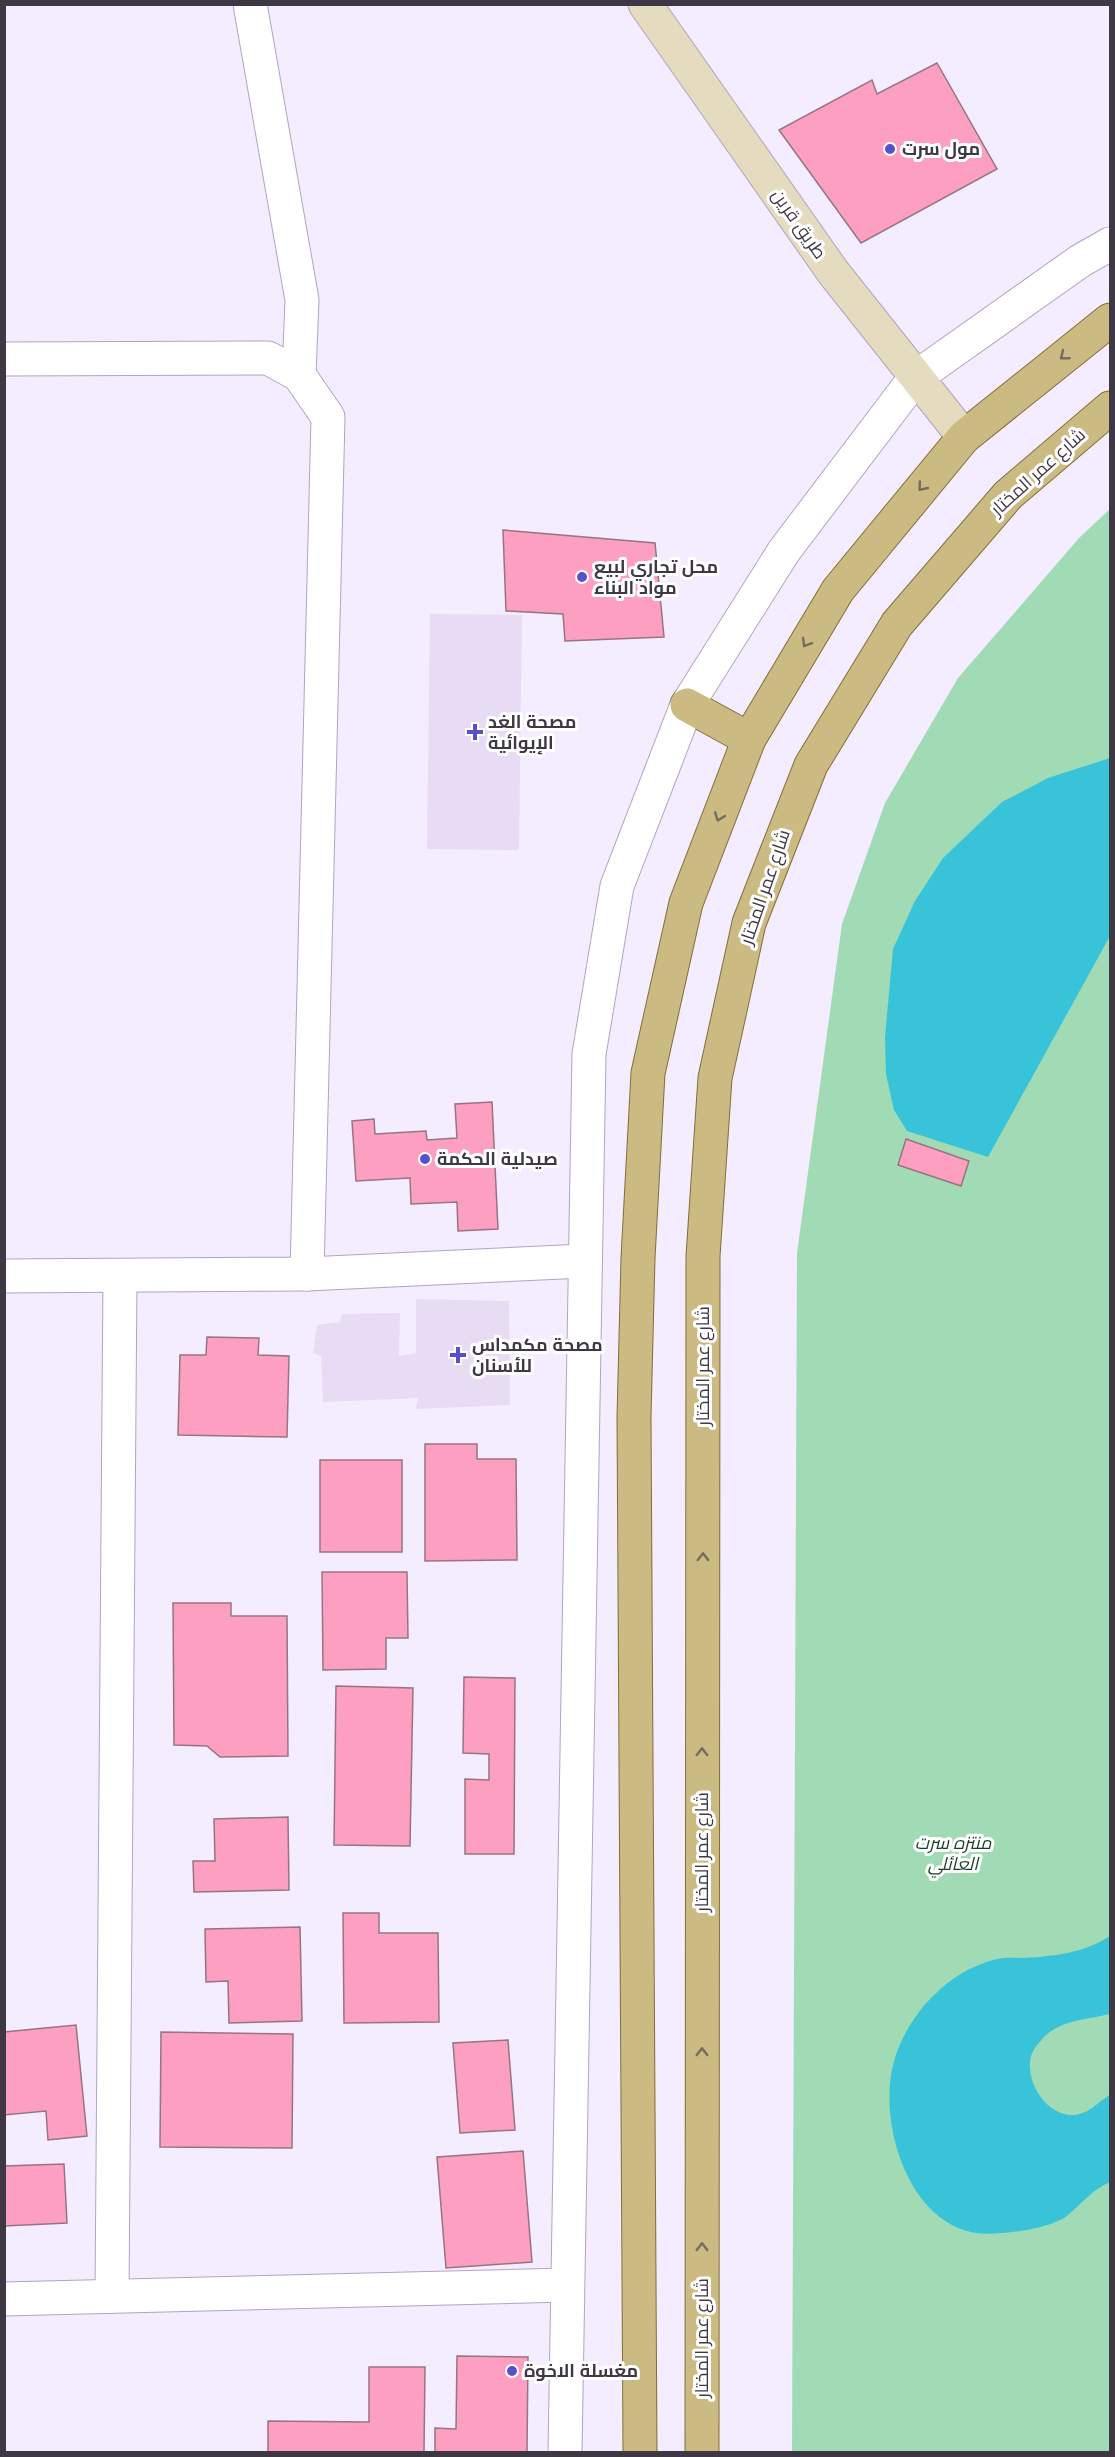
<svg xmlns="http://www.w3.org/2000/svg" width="1115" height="2457" font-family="'PT Serif',Cairo,serif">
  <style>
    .built { fill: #e7dcf4 }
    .green { fill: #a0dbb5 }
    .water { fill: #39c3d9 }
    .building { fill: #fc9fc0; stroke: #977580; stroke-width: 1.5 }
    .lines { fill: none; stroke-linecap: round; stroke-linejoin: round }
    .minor-casing { stroke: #b1a4c2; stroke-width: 35 }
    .secondary-casing { stroke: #b1a4c2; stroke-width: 35 }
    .primary-casing { stroke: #836f36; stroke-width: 35 }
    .minor { stroke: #fff; stroke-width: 33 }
    .secondary { stroke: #e5dcc0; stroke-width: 33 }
    .primary { stroke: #cbba82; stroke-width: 33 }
    .oneway { stroke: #766c5d }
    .poi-dot { fill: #5850c8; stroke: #fff; stroke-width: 2 }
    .labels { text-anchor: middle; stroke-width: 6; stroke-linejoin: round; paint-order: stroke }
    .poi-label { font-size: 18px; font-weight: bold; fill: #3e3845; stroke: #fff; text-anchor: start }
    .street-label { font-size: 18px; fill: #3e3845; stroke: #fff }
    .park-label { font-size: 18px; font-style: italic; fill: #183e29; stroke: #fff }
  </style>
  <rect width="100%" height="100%" fill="#f4ecff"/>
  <!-- built -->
  <g class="built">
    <polygon points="430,614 522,615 519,850 427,849"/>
    <polygon points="416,1299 509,1301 510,1405 416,1409 418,1398 323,1402 321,1356 313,1353 317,1325 340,1322 342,1314 400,1313 399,1356 416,1353"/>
  </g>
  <!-- green -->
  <polygon class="green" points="1110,509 1110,2452 792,2452 797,1253 842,924 885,803 958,678 1080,537"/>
  <!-- water -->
  <g class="water">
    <polygon points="1110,758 1110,936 988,1157 907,1131 894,1110 886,1074 885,1037 893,949 915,901 943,858 1002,802 1048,778"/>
    <path d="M 1110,1936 L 1110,2014 C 1089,2019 1062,2020 1045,2036 C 1041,2040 1036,2046 1033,2051 C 1021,2076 1045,2117 1074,2115 C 1089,2114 1099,2101 1110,2095 L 1110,2182 C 1093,2189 1082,2203 1068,2215 C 1052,2229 998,2236 976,2233 C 905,2222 875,2114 896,2055 C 903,2034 916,2013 932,1997 C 951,1978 970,1966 997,1959 C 1005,1957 1015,1958 1024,1958 C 1055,1956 1084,1953 1110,1936 Z"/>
  </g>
  <!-- building -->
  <g class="building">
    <polygon points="937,63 997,169 861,243 779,130 872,80 877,94"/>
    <polygon points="503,530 655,543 664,637 565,641 563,614 506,611"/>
    <polygon points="492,1102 498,1229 458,1231 457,1202 411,1204 410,1178 356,1181 352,1121 374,1119 375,1134 426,1131 427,1140 457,1138 455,1104"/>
    <polygon points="906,1139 969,1161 961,1186 898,1165"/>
    <polygon points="207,1337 259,1338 258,1355 289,1356 287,1437 178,1435 180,1355 206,1355"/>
    <polygon points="425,1444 477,1444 477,1459 516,1459 517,1560 425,1561"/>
    <rect x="320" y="1460" width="82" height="92"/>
    <polygon points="322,1572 407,1572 408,1638 386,1638 386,1669 323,1670"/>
    <polygon points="173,1603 231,1603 231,1616 287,1616 288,1756 220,1757 207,1746 174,1745"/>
    <polygon points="464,1677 515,1678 514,1854 465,1854 465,1779 489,1780 489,1754 463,1753"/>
    <polygon points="336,1686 413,1688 410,1846 334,1845"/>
    <polygon points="288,1817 289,1890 194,1892 193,1861 215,1861 214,1819"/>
    <polygon points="343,1913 379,1913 379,1933 438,1933 439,2022 344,2023"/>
    <polygon points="300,1927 302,2021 229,2023 228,1981 206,1982 205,1929"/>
    <polygon points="76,2025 87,2136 48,2140 46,2111 4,2115 4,2032"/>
    <polygon points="161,2032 293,2034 292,2148 160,2147"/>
    <polygon points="508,2040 515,2130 460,2133 453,2043"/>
    <polygon points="523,2151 532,2262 446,2268 437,2157"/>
    <polygon points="64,2164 67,2223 4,2226 4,2166"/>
    <polygon points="457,2356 528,2357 527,2452 435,2452 435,2428 456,2429"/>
    <polygon points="369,2367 425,2367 424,2452 268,2452 268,2421 369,2422"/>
  </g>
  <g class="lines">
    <defs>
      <g id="minor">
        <polyline points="250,4 302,300 299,375"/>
        <polyline points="4,359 268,358 299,375 328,417 307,1274"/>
        <polyline points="4,1276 307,1274 584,1261"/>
        <polyline points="112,2296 120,1277"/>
        <polyline points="4,2299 566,2285"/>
        <polyline points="565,2452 589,1054 617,886 687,705 784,551 915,378 1080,261 1110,244"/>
      </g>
      <polyline id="secondary" points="645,4 833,272 964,437"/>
      <g id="primary">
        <polyline points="687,705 749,739"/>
        <polyline points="640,2452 634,1417 638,1258 648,1073 686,903 749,739 838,590 964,437 1110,320"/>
        <polyline points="702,2452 703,1256 715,1078 749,923 811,765 897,624 1008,495 1110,408"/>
      </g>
    </defs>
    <!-- minor casing -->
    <use href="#minor" class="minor-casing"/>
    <!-- secondary casing -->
    <use href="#secondary" class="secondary-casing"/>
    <!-- primary casing -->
    <use href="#primary" class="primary-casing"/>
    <!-- minor -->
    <use href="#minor" class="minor"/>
    <!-- secondary -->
    <use href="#secondary" class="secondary"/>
    <!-- primary -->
    <use href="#primary" class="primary"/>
  </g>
  <!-- one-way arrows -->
  <defs><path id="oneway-chevron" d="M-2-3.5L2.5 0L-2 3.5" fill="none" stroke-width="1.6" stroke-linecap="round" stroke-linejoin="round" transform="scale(1.5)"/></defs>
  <g class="oneway">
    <use href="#oneway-chevron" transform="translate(1064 356) rotate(141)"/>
    <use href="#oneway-chevron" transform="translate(922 487) rotate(129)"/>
    <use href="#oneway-chevron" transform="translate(806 643) rotate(121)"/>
    <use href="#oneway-chevron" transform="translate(719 817) rotate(111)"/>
    <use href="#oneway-chevron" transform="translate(703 1557) rotate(-90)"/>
    <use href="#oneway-chevron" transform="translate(702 1752) rotate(-90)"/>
    <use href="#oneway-chevron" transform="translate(702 2052) rotate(-90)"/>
    <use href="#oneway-chevron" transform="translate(702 2247) rotate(-90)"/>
  </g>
  <!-- markers -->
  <g class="poi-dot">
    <circle cx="890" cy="149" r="6"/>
    <circle cx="582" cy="577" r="6"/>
    <path d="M472 723h6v6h6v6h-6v6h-6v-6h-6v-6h6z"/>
    <circle cx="425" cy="1159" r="6"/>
    <path d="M455 1346h6v6h6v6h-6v6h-6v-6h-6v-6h6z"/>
    <circle cx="512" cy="2371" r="6"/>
  </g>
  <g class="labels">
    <!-- poi labels -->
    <g class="poi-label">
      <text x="902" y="155">مول سرت</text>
      <text x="594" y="573">محل تجاري لبيع<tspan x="594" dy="21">مواد البناء</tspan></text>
      <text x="488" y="728">مصحة الغد<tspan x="488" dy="21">الإيوائية</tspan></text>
      <text x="437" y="1165">صيدلية الحكمة</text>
      <text x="472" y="1351">مصحة مكمداس<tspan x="472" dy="21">للأسنان</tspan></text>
      <text x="524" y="2377">مغسلة الاخوة</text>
    </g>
    <!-- street labels -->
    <g class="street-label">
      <text transform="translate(799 224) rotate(55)" y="6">طريق قرين</text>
      <text transform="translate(1038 472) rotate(-42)" y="6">شارع عمر المختار</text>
      <text transform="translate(765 887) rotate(-71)" y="6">شارع عمر المختار</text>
      <text transform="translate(703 1366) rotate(-90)" y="6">شارع عمر المختار</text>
      <text transform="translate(702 1852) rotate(-90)" y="6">شارع عمر المختار</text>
      <text transform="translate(702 2338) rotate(-90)" y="6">شارع عمر المختار</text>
    </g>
    <!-- park labels -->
    <g class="park-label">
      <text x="953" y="1849">منتزه سرت<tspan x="953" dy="21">العائلي</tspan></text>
    </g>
  </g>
  <!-- border -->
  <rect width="1115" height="2457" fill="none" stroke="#3e3845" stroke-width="12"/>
</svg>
